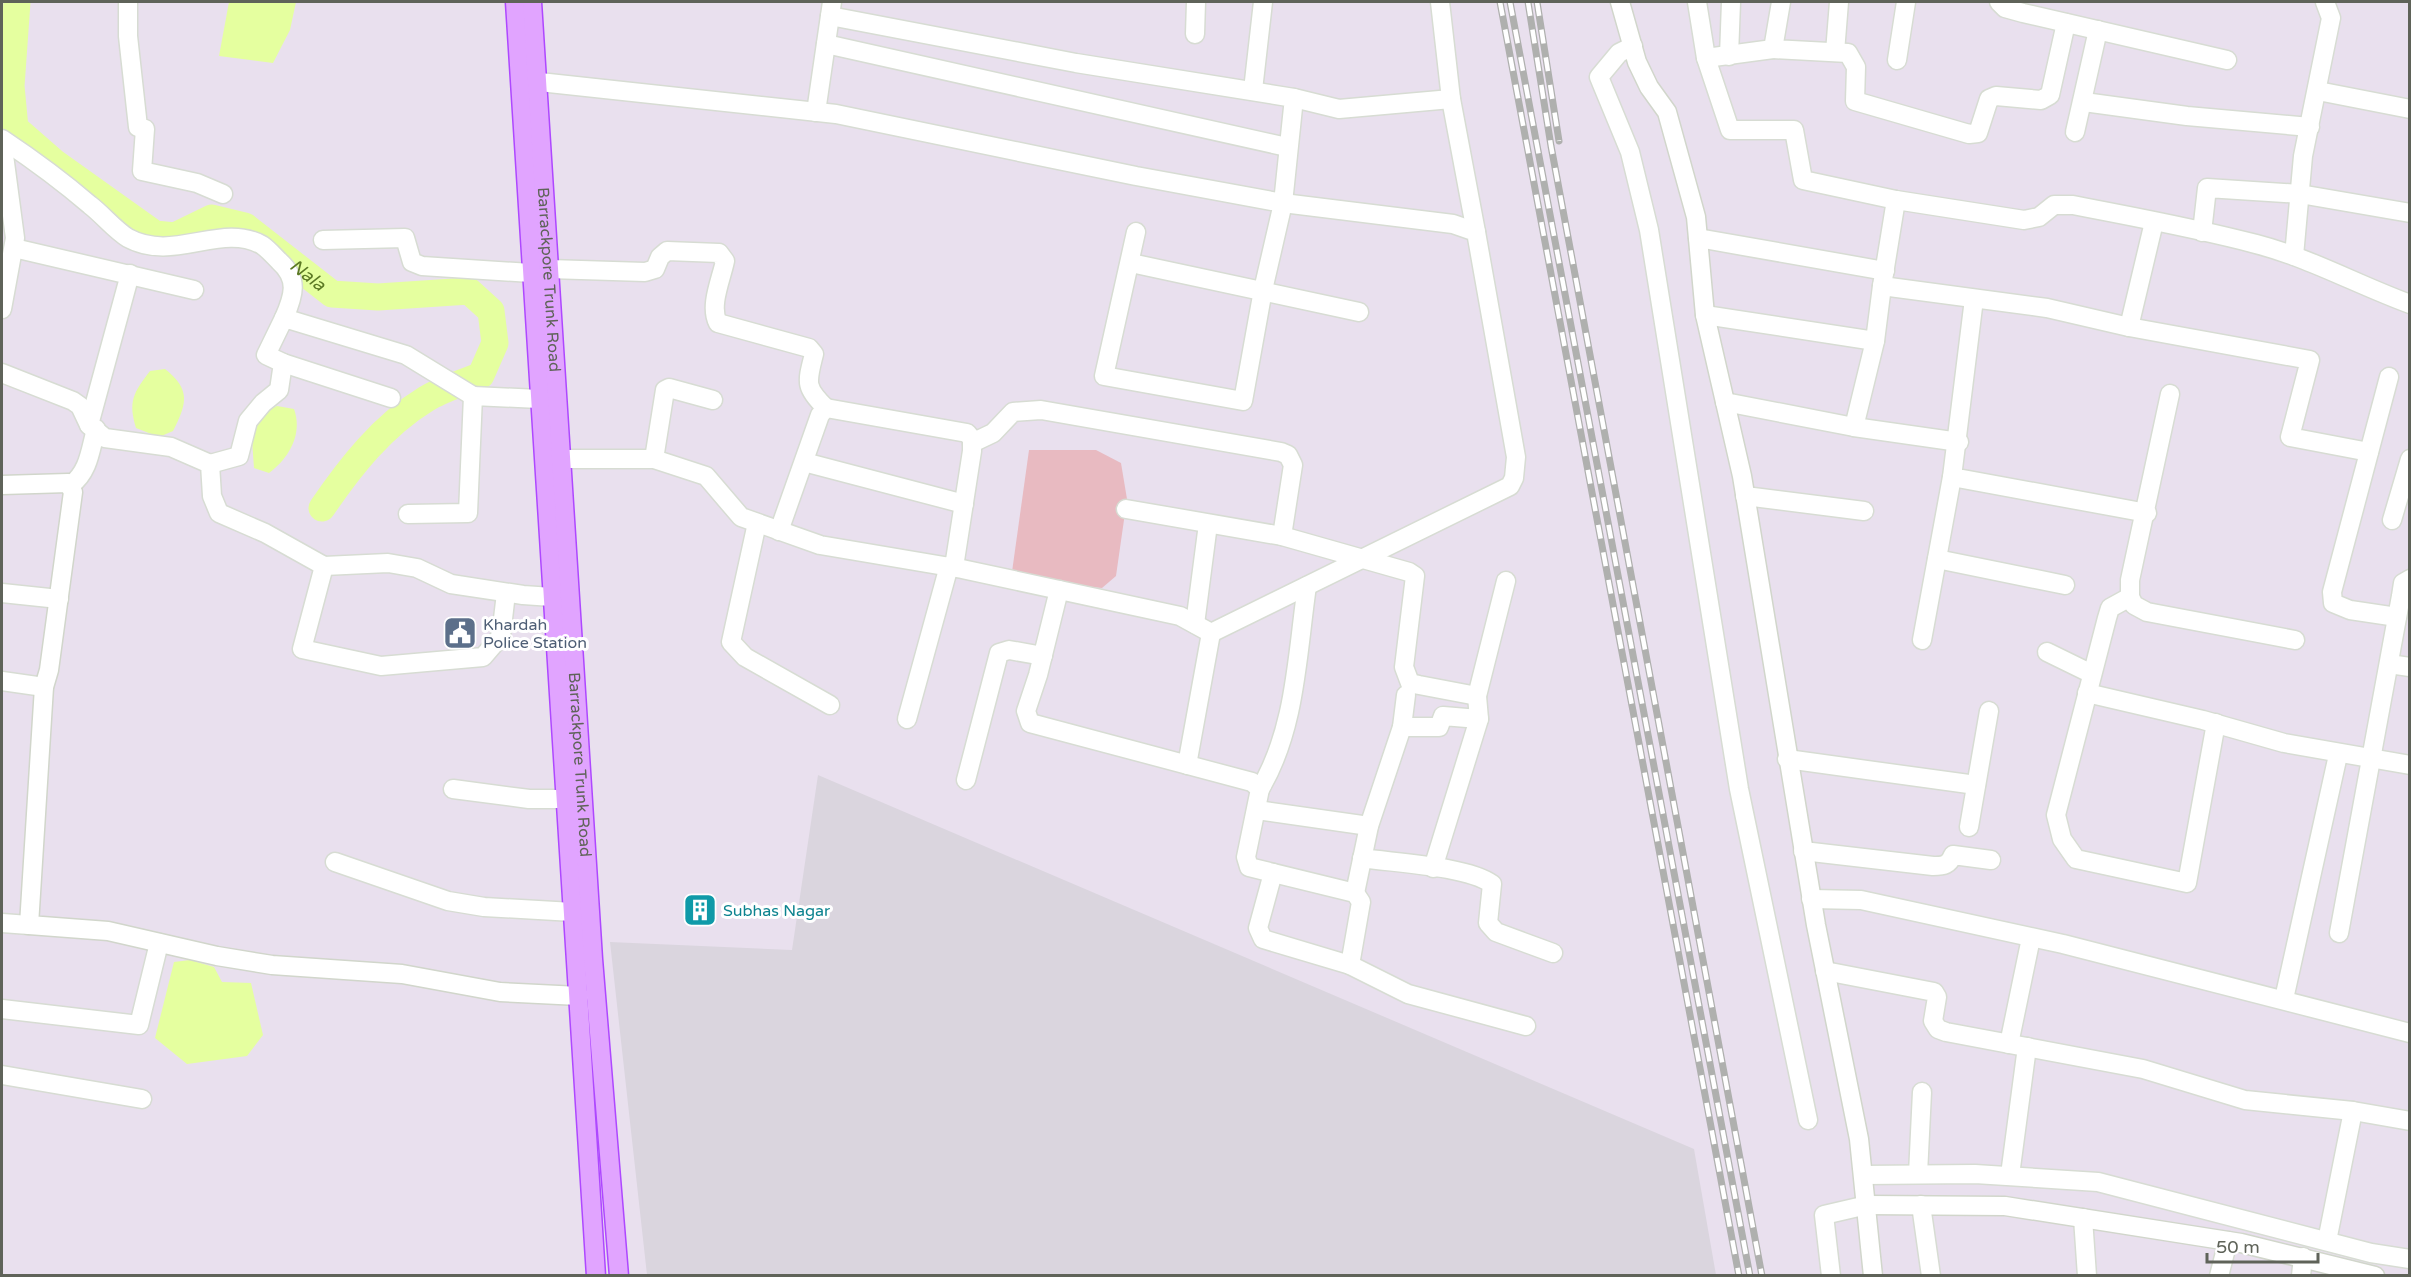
<svg xmlns="http://www.w3.org/2000/svg" width="2411" height="1277" font-family="'Varela Round',sans-serif">
  <style>
    .industrial { fill: #dad5de }
    .green { fill: #e8bac1 }
    .water { fill: #e5ff9f }
    .lines { fill: none; stroke-linecap: round; stroke-linejoin: round }
    .river { stroke: #e5ff9f; stroke-width: 27 }
    .street-casing { stroke: #d7dcd3; stroke-width: 21 }
    .secondary-casing { stroke: #d1d6cb; stroke-width: 21 }
    .primary-casing { stroke: #ae48ff; stroke-width: 21 }
    .street { stroke: #fff; stroke-width: 18 }
    .secondary { stroke: #fff; stroke-width: 18 }
    .primary { stroke: #e1a4ff; stroke-width: 18 }
    .rail-casing { stroke: #afb0ae; stroke-width: 7 }
    .rail { stroke: #fff; stroke-width: 4.5; stroke-dasharray: 14; stroke-linecap: butt }
    .labels { text-anchor: middle; stroke-width: 6; stroke-linejoin: round; paint-order: stroke }
    .street-label { font-size: 16px; fill: #5f6359; stroke: #fff }
    .service-label { font-size: 16px; fill: #4e5e75; stroke: #fff; text-anchor: start }
    .culture-label { font-size: 16px; fill: #0d838f; stroke: #fff; text-anchor: start }
    .water-label { font-size: 18px; font-style: italic; fill: #5c7925; stroke: #fff }
  </style>
  <rect width="100%" height="100%" fill="#e9e0ee"/>
  <!-- industrial -->
  <polygon class="industrial" points="818,775 1694,1149 1716,1275 647,1275 610,942 792,950"/>
  <!-- green -->
  <polygon class="green" points="1029,450 1096,450 1121,463 1127,499 1116,576 1102,588 1011,579"/>
  <!-- water -->
  <g class="water">
    <polygon points="229,2 296,2 290,30 273,63 219,56"/>
    <path d="M 165,369 C 191,390 187,403 173,431 L 159,437 L 136,428 C 128,402 133,393 150,371 Z"/>
    <path d="M 277,406 L 294,409 C 303,434 289,458 269,473 L 254,468 L 252,440 L 256,416 Z"/>
    <polygon points="190,960 214,967 222,982 251,983 263,1035 247,1056 187,1064 155,1038 174,962"/>
  </g>
  <g class="lines">
    <!-- river -->
    <path class="river" id="s1" d="M 17,2 L 11,86 L 15,128 L 54,162 L 155,234 L 175,236 L 212,218 L 245,226 L 332,294 L 378,297 L 469,291 L 491,311 L 495,343 L 481,375 C 463,383 442,389 426,399 C 382,426 350,467 322,508"/>
    <defs>
      <g id="street">
        <polyline points="128,2 128,36 138,127 145,129 142,171 197,183 223,194"/>
        <polyline points="1440,2 1451,99 1476,232"/>
        <path d="M 1697,2 L 1706,58 L 1730,130 L 1794,130 L 1803,180 L 1896,200 L 2024,220 L 2039,217 L 2054,205 L 2073,205 C 2134,217 2196,228 2256,244 C 2310,258 2358,285 2410,304"/>
        <polyline points="1781,2 1773,49 1848,53 1856,67 1855,101 1969,134 1978,133 1989,99 1996,96 2041,100 2050,95 2066,23"/>
        <polyline points="1999,2 2005,8 2023,13 2227,60"/>
        <polyline points="830,16 1076,63 1294,98 1283,203 1263,290 1243,401 1104,376 1136,232"/>
        <polyline points="1195,34 1196,2"/>
        <polyline points="826,44 1287,147"/>
        <polyline points="1633,46 1619,53 1599,77 1630,152 1649,230 1739,789 1808,1120"/>
        <polyline points="1835,52 1839,2"/>
        <polyline points="1729,56 1731,2"/>
        <polyline points="1706,58 1773,49"/>
        <polyline points="1897,60 1906,2"/>
        <polyline points="521,80 836,114 1136,176 1283,203 1453,224 1476,232 1516,457 1514,478 1510,486 1211,633"/>
        <polyline points="1253,90 1263,2"/>
        <polyline points="2318,91 2410,109"/>
        <polyline points="1294,98 1339,109 1451,99"/>
        <polyline points="2084,102 2187,116 2310,127"/>
        <polyline points="816,112 832,2"/>
        <polyline points="2075,132 2098,30"/>
        <path d="M 2,139 C 32,159 62,181 90,205 C 103,215 115,230 128,238 C 174,263 221,222 262,245 C 268,249 274,256 279,261 C 299,279 294,295 284,318"/>
        <polyline points="2,140 15,238 2,309"/>
        <polyline points="1896,200 1882,286 2047,308 2129,327 2310,360 2290,437 2369,452"/>
        <polyline points="2202,232 2207,188 2300,194 2410,213"/>
        <polyline points="1698,238 1885,271"/>
        <polyline points="323,240 405,238 412,262 422,266 531,273"/>
        <polyline points="14,248 194,290"/>
        <polyline points="2294,256 2303,156 2331,18 2325,2"/>
        <polyline points="1131,263 1359,312"/>
        <path d="M 549,269 L 645,272 L 655,269 L 660,257 L 667,251 L 719,253 L 725,261 C 721,280 709,306 718,323 L 809,348 L 814,354 C 807,382 804,387 826,408"/>
        <polyline points="1974,299 1952,477 2147,513"/>
        <polyline points="1705,315 1875,341"/>
        <polyline points="2129,327 2154,222"/>
        <polyline points="283,363 391,398"/>
        <polyline points="2,373 73,401 80,406 89,425 105,438 171,447 210,464 212,496 219,513 265,533 324,566 388,563 417,568 451,584 523,595 552,597 567,594"/>
        <polyline points="2389,377 2332,592 2333,603 2350,610 2397,617"/>
        <polyline points="2170,394 2130,580 2130,597 2134,605 2147,612 2295,640"/>
        <polyline points="1725,402 1854,427 1959,442"/>
        <polyline points="89,425 130,274"/>
        <polyline points="1854,427 1875,341 1882,286"/>
        <polyline points="972,443 993,433 1013,412 1041,410 1281,452 1288,455 1293,465 1282,536"/>
        <polyline points="561,459 654,459 706,476 741,517 820,545 962,569 1180,616 1211,633 1187,765"/>
        <polyline points="654,459 665,390 669,388 713,400"/>
        <polyline points="804,462 964,504"/>
        <polyline points="210,464 239,456 248,421 263,403 279,390 283,363 266,355 284,318 406,355 473,396"/>
        <path d="M 71,485 C 89,471 90,451 96,429"/>
        <polyline points="1745,496 1864,511"/>
        <polyline points="1126,509 1282,536 1409,572 1415,576 1404,667 1410,683 1419,685 1477,696"/>
        <polyline points="408,514 468,513 473,396 539,399"/>
        <polyline points="2392,520 2410,459"/>
        <polyline points="757,523 731,642 745,657 830,705"/>
        <polyline points="779,531 820,415 826,408 967,433 972,439 972,451 954,567"/>
        <polyline points="1937,559 2065,585"/>
        <polyline points="324,566 302,649 381,666 483,657 501,636 506,593"/>
        <polyline points="1059,590 1038,675 1026,711 1030,723 1252,782 1260,789 1246,857 1249,867 1355,893 1361,902 1350,965"/>
        <polyline points="2,593 59,599"/>
        <polyline points="2130,597 2110,608 2107,618 2056,815 2062,839 2076,859 2187,883 2216,723"/>
        <polyline points="1195,624 1208,524"/>
        <polyline points="1922,640 1952,477"/>
        <polyline points="2047,652 2092,674"/>
        <polyline points="2389,664 2410,667"/>
        <polyline points="2,681 44,687"/>
        <polyline points="2087,693 2203,720 2284,743 2410,765"/>
        <polyline points="1406,695 1402,727 1439,727 1443,716 1479,719"/>
        <polyline points="907,719 949,566"/>
        <polyline points="1787,759 1976,785"/>
        <polyline points="966,780 999,653 1009,650 1043,656"/>
        <polyline points="453,789 529,799 565,799"/>
        <path d="M 1260,789 C 1296,729 1297,654 1307,586"/>
        <polyline points="1257,810 1369,826"/>
        <polyline points="1969,827 1989,711"/>
        <path d="M 1803,851 L 1933,866 C 1944,866 1949,865 1953,855 L 1991,860"/>
        <path d="M 1362,858 C 1395,863 1467,866 1492,884 L 1488,923 L 1496,932 L 1553,953"/>
        <polyline points="335,862 448,901 484,907 573,912"/>
        <polyline points="1433,868 1479,719 1477,696 1506,581"/>
        <polyline points="1273,873 1258,928 1263,939 1350,965 1408,994 1526,1026"/>
        <polyline points="1355,893 1369,826 1402,727"/>
        <polyline points="1811,899 1861,900 2063,944 2410,1033"/>
        <polyline points="2,923 29,925"/>
        <polyline points="2339,933 2401,596 2403,583 2410,579"/>
        <polyline points="1825,971 1934,992 1937,997 1933,1021 1938,1029 1946,1032 2143,1069 2245,1100 2353,1111 2410,1121"/>
        <polyline points="2284,999 2338,755"/>
        <polyline points="2,1009 139,1025 159,943"/>
        <polyline points="2009,1044 2031,938"/>
        <polyline points="2,1075 142,1099"/>
        <polyline points="1918,1174 1922,1092"/>
        <polyline points="1864,1175 1975,1174 2098,1182 2371,1253 2410,1259"/>
        <polyline points="2010,1175 2027,1047"/>
        <polyline points="1921,1205 1931,1276"/>
        <polyline points="2083,1218 2087,1276"/>
        <polyline points="2327,1241 2353,1111"/>
        <polyline points="1831,1276 1824,1215 1867,1205"/>
        <polyline points="2219,1276 2228,1241"/>
        <polyline points="2301,1276 2303,1257"/>
      </g>
      <g id="secondary">
        <polyline points="1620,2 1637,62 1649,87 1667,112 1696,217 1705,315 1742,476 1816,925 1859,1139 1873,1276"/>
        <polyline points="2,485 68,483 73,492 49,670 44,687 29,925 108,931 217,956 272,965 402,974 500,992 579,996"/>
        <polyline points="1867,1205 2005,1206 2241,1243 2375,1276"/>
      </g>
      <g id="primary">
        <polyline points="515,2 596,1276"/>
        <path id="s2" d="M 532,2 L 593,959 L 619,1276"/>
      </g>
    </defs>
    <!-- street casing -->
    <use href="#street" class="street-casing"/>
    <!-- secondary casing -->
    <use href="#secondary" class="secondary-casing"/>
    <!-- primary casing -->
    <use href="#primary" class="primary-casing"/>
    <!-- street -->
    <use href="#street" class="street"/>
    <!-- secondary -->
    <use href="#secondary" class="secondary"/>
    <!-- primary -->
    <use href="#primary" class="primary"/>
    <defs>
      <g id="rail">
        <polyline points="1500,2 1739,1276"/>
        <polyline points="1510,2 1750,1276"/>
        <polyline points="1528,2 1551,146 1762,1276"/>
        <polyline points="1537,2 1559,141"/>
      </g>
    </defs>
    <!-- rail casing -->
    <use href="#rail" class="rail-casing"/>
    <!-- rail -->
    <use href="#rail" class="rail"/>
  </g>
  <!-- icons -->
  <defs>
    <symbol id="civic-square" viewBox="-11 -11 22 22"><rect x="-9" y="-9" width="18" height="18" rx="4" fill="#5c6f8a" stroke="#fff"/><path d="M-.6-6.5H3V-4.5H.6V-3L4-1V1h2V6H-6V1h2V-1L-.6-3ZM-1.2 2.5V6h2.4V2.5Z" fill="#fff"/></symbol>
    <symbol id="building-square" viewBox="-11 -11 22 22"><rect x="-9" y="-9" width="18" height="18" rx="4" fill="#0f9aa8" stroke="#fff"/><path d="M-4-6H4V6H1V3H-1V6H-4ZM-2.5-4.3h1.7v1.8h-1.7ZM.8-4.3h1.7v1.8H.8ZM-2.5-1h1.7V.8h-1.7ZM.8-1h1.7V.8H.8Z" fill="#fff"/></symbol>
  </defs>
  <g fill-rule="evenodd">
    <use href="#civic-square" x="441" y="614" width="38" height="38"/>
    <use href="#building-square" x="681" y="891" width="38" height="38"/>
  </g>
  <g class="labels">
    <!-- street labels -->
    <g class="street-label">
      <text dy="6" stroke="none"><textPath href="#s2" startOffset="278">Barrackpore Trunk Road</textPath></text>
      <text dy="6" stroke="none"><textPath href="#s2" startOffset="764">Barrackpore Trunk Road</textPath></text>
    </g>
    <!-- service labels -->
    <g class="service-label">
      <text x="483" y="630">Khardah<tspan x="483" dy="18">Police Station</tspan></text>
    </g>
    <!-- culture labels -->
    <g class="culture-label">
      <text x="723" y="916">Subhas Nagar</text>
    </g>
    <!-- water labels -->
    <g class="water-label">
      <text dy="6" stroke="none"><textPath href="#s1" startOffset="477">Nala</textPath></text>
    </g>
  </g>
  <!-- border -->
  <rect width="2411" height="1277" fill="none" stroke="#5f6359" stroke-width="6"/>
  <!-- scale -->
  <path d="M2207 1253v9h111v-9" fill="none" stroke="#5f6359" stroke-width="3"/>
  <text x="2216" y="1253" font-size="18" fill="#5f6359" stroke="#ffffff" stroke-width="4.5" paint-order="stroke">50 m</text>
</svg>
